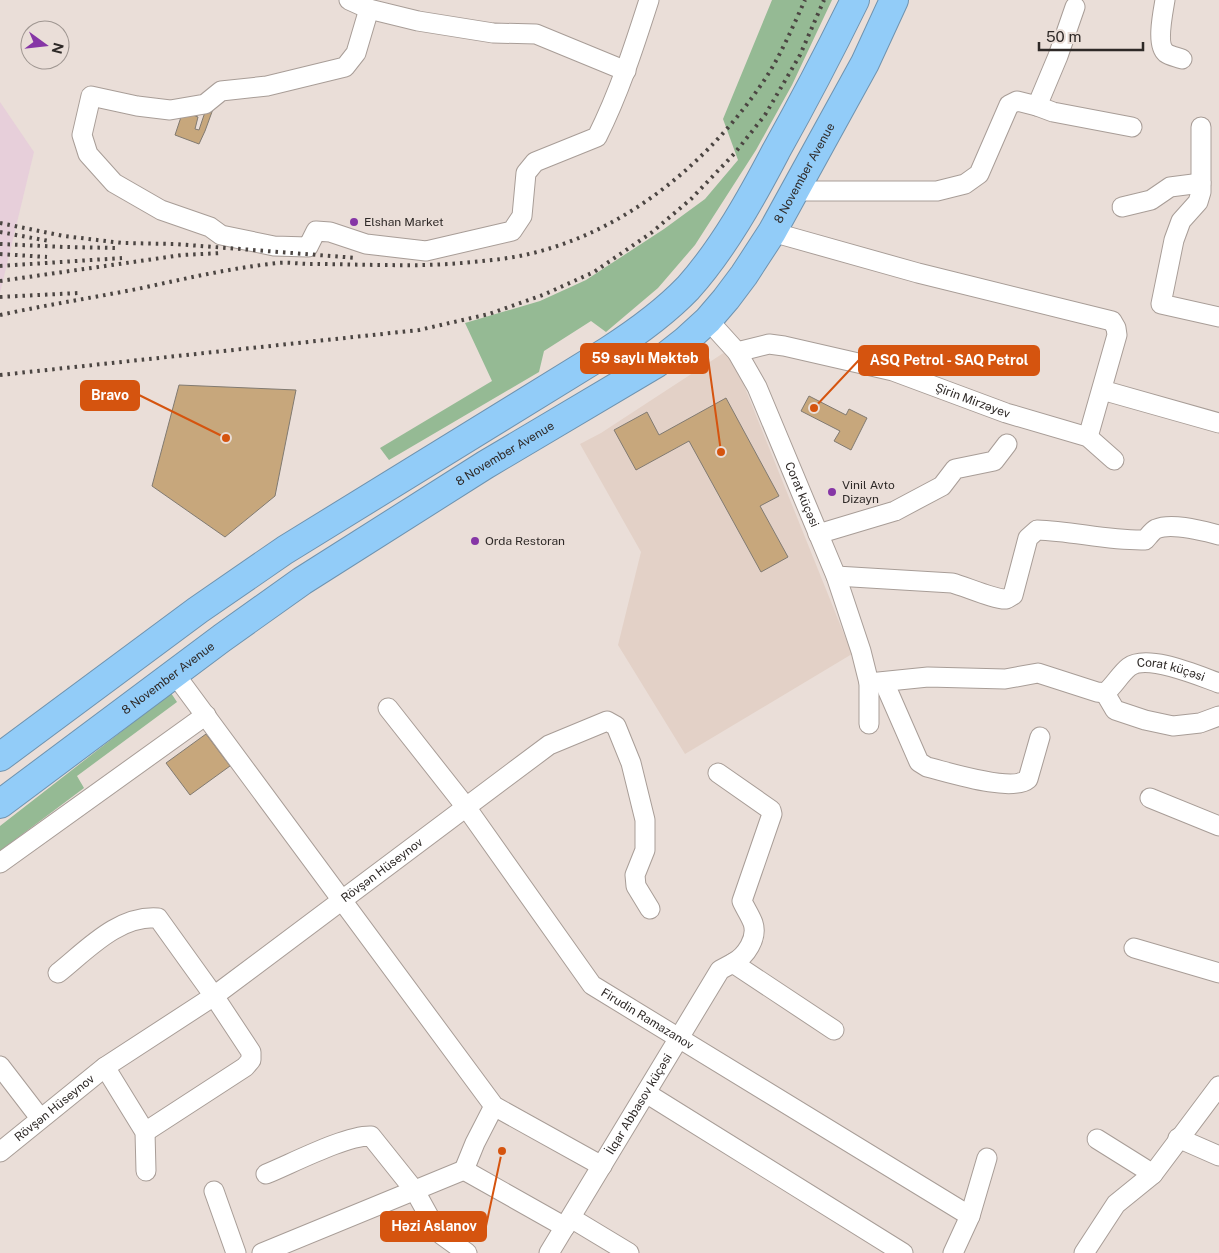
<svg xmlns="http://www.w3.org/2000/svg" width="1219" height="1253" font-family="'Public Sans',sans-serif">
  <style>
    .built { fill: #e3d1c7 }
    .industrial { fill: #e7cfda }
    .green { fill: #95ba94 }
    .building { fill: #c7a77c; stroke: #817a71 }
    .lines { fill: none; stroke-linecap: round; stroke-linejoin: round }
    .minor-casing { stroke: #a89d97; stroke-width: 21 }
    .highway-casing { stroke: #6f93af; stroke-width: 30 }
    .minor { stroke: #fff; stroke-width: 19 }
    .highway { stroke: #92ccf8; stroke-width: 28 }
    .rail { stroke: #4b4542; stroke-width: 4; stroke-dasharray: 2.5 5; stroke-linecap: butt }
    .poi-dot { fill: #8636a6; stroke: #eaded8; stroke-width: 2 }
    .labels { text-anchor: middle; stroke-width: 4; stroke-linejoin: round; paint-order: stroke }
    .street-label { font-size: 12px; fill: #2e2927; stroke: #eaded8 }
    .poi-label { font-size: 12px; fill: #2e2927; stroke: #eaded8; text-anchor: start }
    .leader { fill: none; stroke: #d5540f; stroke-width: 2 }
    .callout-dot { fill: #d5540f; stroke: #eaded8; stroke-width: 2 }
    .callout { fill: #d5540f; stroke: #d5540f; stroke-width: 2 }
    .callout-label { font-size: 14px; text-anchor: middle; font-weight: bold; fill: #fff }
  </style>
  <rect width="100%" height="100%" fill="#eaded8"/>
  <!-- built -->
  <polygon class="built" points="725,352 743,383 852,654 685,754 618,645 641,552 580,444 601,433"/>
  <!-- industrial -->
  <polygon class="industrial" points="0,102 34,152 0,293"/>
  <!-- green -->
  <g class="green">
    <polygon points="772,0 832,0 792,85 756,150 695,245 658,288 606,332 591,321 544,351 539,372 389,460 380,448 492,381 465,323 540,301 586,280 664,229 705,199 738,160 723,119"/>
    <polygon points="171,693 177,702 77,776 84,788 0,851 0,826"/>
  </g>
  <!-- building -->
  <g class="building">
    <polygon points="207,106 213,109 205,131 199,144 175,135 183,111 198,117 195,129 199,130"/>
    <polygon points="179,385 296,390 275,496 225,537 152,486"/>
    <polygon points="809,396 846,415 849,409 867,418 851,450 834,441 840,431 801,411"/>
    <polygon points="726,398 779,496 760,506 788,557 761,572 689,441 636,470 614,430 647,412 659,435"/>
    <polygon points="206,734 230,766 190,795 166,763"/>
  </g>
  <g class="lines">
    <defs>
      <g id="minor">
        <polyline points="349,0 369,9 418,21 493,33 536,34 626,71"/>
        <path d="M 1165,0 C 1163,12 1156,45 1166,53 C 1170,56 1177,57 1182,59"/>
        <path d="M 369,9 L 356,53 L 345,67 L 267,86 L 221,91 L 205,104 L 170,110 L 137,106 L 91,96 L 82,135 L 88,154 L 114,183 L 161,210 L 210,227 L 221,235 L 274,246 L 308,247 L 316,231 L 330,232 L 366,244 L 426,251 L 512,231 L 522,216 L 526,173 L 535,162 L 597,137 C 619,93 634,47 649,0"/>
        <polyline points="1037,106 1058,56 1075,7"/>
        <polyline points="1201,127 1201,192 1198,202 1181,221 1174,240 1161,304 1219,317"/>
        <polyline points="796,191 937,191 965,184 979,174 1009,105 1017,101 1037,106 1053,112 1132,127"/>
        <polyline points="1122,207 1151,200 1170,187 1201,183"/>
        <polyline points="772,232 918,273 1112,321 1116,328 1117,335 1088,437"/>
        <path id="s1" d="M 708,320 L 737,352 L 757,387 L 836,576 L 861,651 L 869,683 L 869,724"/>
        <path id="s2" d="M 737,352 L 769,344 L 784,346 L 893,371 L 1006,413 L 1088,437 L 1114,460"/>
        <polyline points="1102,390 1219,423"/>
        <polyline points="818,534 895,511 942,486 955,469 994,461 1007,444"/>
        <path d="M 836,576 L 952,583 C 964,586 996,600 1006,599 C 1009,598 1011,596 1013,595 L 1028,538 L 1037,530 C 1073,531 1108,541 1145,540 C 1148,537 1152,531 1156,529 C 1172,522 1203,531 1219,535"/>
        <polyline points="174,673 494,1106 602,1166"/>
        <path d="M 884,682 L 919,762 L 927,767 C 948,772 1012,793 1028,779 L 1040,737"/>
        <path id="s3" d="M 869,683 L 928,677 L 1005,679 L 1038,673 L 1097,692 L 1105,693 C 1114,686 1120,674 1129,667 C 1147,653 1199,676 1219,683"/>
        <polyline points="1105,693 1115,710 1145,720 1173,726 1200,723 1219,716"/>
        <path id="s4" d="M 388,708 L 466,807 L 592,985 L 970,1216"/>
        <path d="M 718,773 L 771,810 L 772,814 L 742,901 C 745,908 750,915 753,923 C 758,938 746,956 733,963"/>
        <polyline points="1150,798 1219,826"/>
        <polyline points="0,863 206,715"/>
        <polyline points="1134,948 1219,973"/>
        <path d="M 58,973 C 87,950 118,915 158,918 L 214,996 L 251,1052 L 251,1060 L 245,1067 L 145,1132"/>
        <polyline points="0,1066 40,1118"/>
        <polyline points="105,1067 145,1132 146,1171"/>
        <polyline points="646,1093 903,1253"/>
        <polyline points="494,1106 475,1143 464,1170 565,1227"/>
        <polyline points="1178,1138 1219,1156"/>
        <polyline points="1097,1139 1153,1174"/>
        <path id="s5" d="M 0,1152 L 105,1067 L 214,996 L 549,745 L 607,721 L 616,726 L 631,763 L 645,820 L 645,850 L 635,875 L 636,886 L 650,909"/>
        <path d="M 266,1174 C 291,1164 346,1135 371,1136 L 415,1191 L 431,1220 L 442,1235 L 467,1253"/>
        <polyline points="214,1191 236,1253"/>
        <polyline points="571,1218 629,1253"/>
        <polyline points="262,1253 464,1170"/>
        <path id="s6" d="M 549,1253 L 720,970 L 733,963 L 834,1030"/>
        <polyline points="953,1253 970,1216 987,1158"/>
        <polyline points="1084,1253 1116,1204 1153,1174 1219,1086"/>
      </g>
      <g id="highway">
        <path d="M 0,757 L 198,610 L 285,550 L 608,351 C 636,333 664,313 688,288 C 723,249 752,197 776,151 C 804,101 830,51 855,0"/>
        <path id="s7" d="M 0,804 L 222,638 L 302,581 L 485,465 L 657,363 L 685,341 L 708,320 L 726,299 L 744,275 L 772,232 L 865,63 L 894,0"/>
      </g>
    </defs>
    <!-- minor casing -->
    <use href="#minor" class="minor-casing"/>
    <!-- highway casing -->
    <use href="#highway" class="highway-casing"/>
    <!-- minor -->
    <use href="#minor" class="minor"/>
    <!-- highway -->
    <use href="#highway" class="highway"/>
    <!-- rail -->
    <g class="rail">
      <polyline points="0,223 64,236 122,243 175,244 357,258"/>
      <polyline points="0,232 49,241"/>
      <polyline points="0,244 64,247 118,248"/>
      <polyline points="0,254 47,257"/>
      <polyline points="0,266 122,258"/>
      <polyline points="0,281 182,255 221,253"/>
      <polyline points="0,297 79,293"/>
      <path d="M 0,315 C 46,305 91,298 137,289 C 184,279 230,268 278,263 C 289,262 300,264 311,264 C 337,264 363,265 390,265 C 423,266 458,264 492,260 C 605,249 704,171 765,79 C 781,55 793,26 805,0"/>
      <polyline points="0,375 419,330 489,314 543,295 594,272 651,233 691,199 734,154 765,115 800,55 824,0"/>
    </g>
  </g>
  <!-- markers -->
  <g class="poi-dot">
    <circle cx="354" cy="222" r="5"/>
    <circle cx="832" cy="492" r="5"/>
    <circle cx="475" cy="541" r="5"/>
  </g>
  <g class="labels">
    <!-- street labels -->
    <g class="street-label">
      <text dy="4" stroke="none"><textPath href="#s7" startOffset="1035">8 November Avenue</textPath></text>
      <text dy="4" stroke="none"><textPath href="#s2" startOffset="245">Şirin Mirzəyev</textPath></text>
      <text dy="4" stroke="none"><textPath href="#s7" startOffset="615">8 November Avenue</textPath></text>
      <text dy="4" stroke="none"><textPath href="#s1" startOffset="200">Corat küçəsi</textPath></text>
      <text dy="4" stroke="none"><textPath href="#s3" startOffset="319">Corat küçəsi</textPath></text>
      <text dy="4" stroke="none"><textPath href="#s7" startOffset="210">8 November Avenue</textPath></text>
      <text dy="4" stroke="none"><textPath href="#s5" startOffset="475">Rövşən Hüseynov</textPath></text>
      <text dy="4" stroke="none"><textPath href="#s4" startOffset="409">Firudin Ramazanov</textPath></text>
      <text dy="4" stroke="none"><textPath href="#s6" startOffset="174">İlqar Abbasov küçəsi</textPath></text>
      <text dy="4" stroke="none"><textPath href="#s5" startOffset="70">Rövşən Hüseynov</textPath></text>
    </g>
    <!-- poi labels -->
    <g class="poi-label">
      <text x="364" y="226">Elshan Market</text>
      <text x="842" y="489">Vinil Avto<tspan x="842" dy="14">Dizayn</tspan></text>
      <text x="485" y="545">Orda Restoran</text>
    </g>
  </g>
  <!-- callouts -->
  <path class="leader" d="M721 452L708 358M814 408L859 360M226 438L139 395M502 1151L486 1226"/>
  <g class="callout-dot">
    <circle cx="721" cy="452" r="5"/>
    <circle cx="814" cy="408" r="5"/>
    <circle cx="226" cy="438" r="5"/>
    <circle cx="502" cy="1151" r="5"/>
  </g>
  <g class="callout">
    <rect x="581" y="344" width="127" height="29" rx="5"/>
    <rect x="859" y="346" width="180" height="29" rx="5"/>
    <rect x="81" y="381" width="58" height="29" rx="5"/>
    <rect x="381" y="1212" width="105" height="29" rx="5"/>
  </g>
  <g class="callout-label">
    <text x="645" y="363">59 saylı Məktəb</text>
    <text x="949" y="365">ASQ Petrol - SAQ Petrol</text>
    <text x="110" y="400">Bravo</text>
    <text x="434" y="1231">Həzi Aslanov</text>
  </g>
  <!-- north arrow -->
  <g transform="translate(45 45) rotate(105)"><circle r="24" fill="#eaded8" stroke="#9f9691"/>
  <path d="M0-4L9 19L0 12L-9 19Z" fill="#8636a6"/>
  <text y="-8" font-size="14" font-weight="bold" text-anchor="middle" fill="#2e2927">N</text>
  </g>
  <!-- scale -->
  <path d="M1039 42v8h104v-8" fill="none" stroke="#2e2927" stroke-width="2.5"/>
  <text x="1046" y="42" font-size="15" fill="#2e2927" stroke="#eaded8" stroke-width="4" paint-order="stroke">50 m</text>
</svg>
